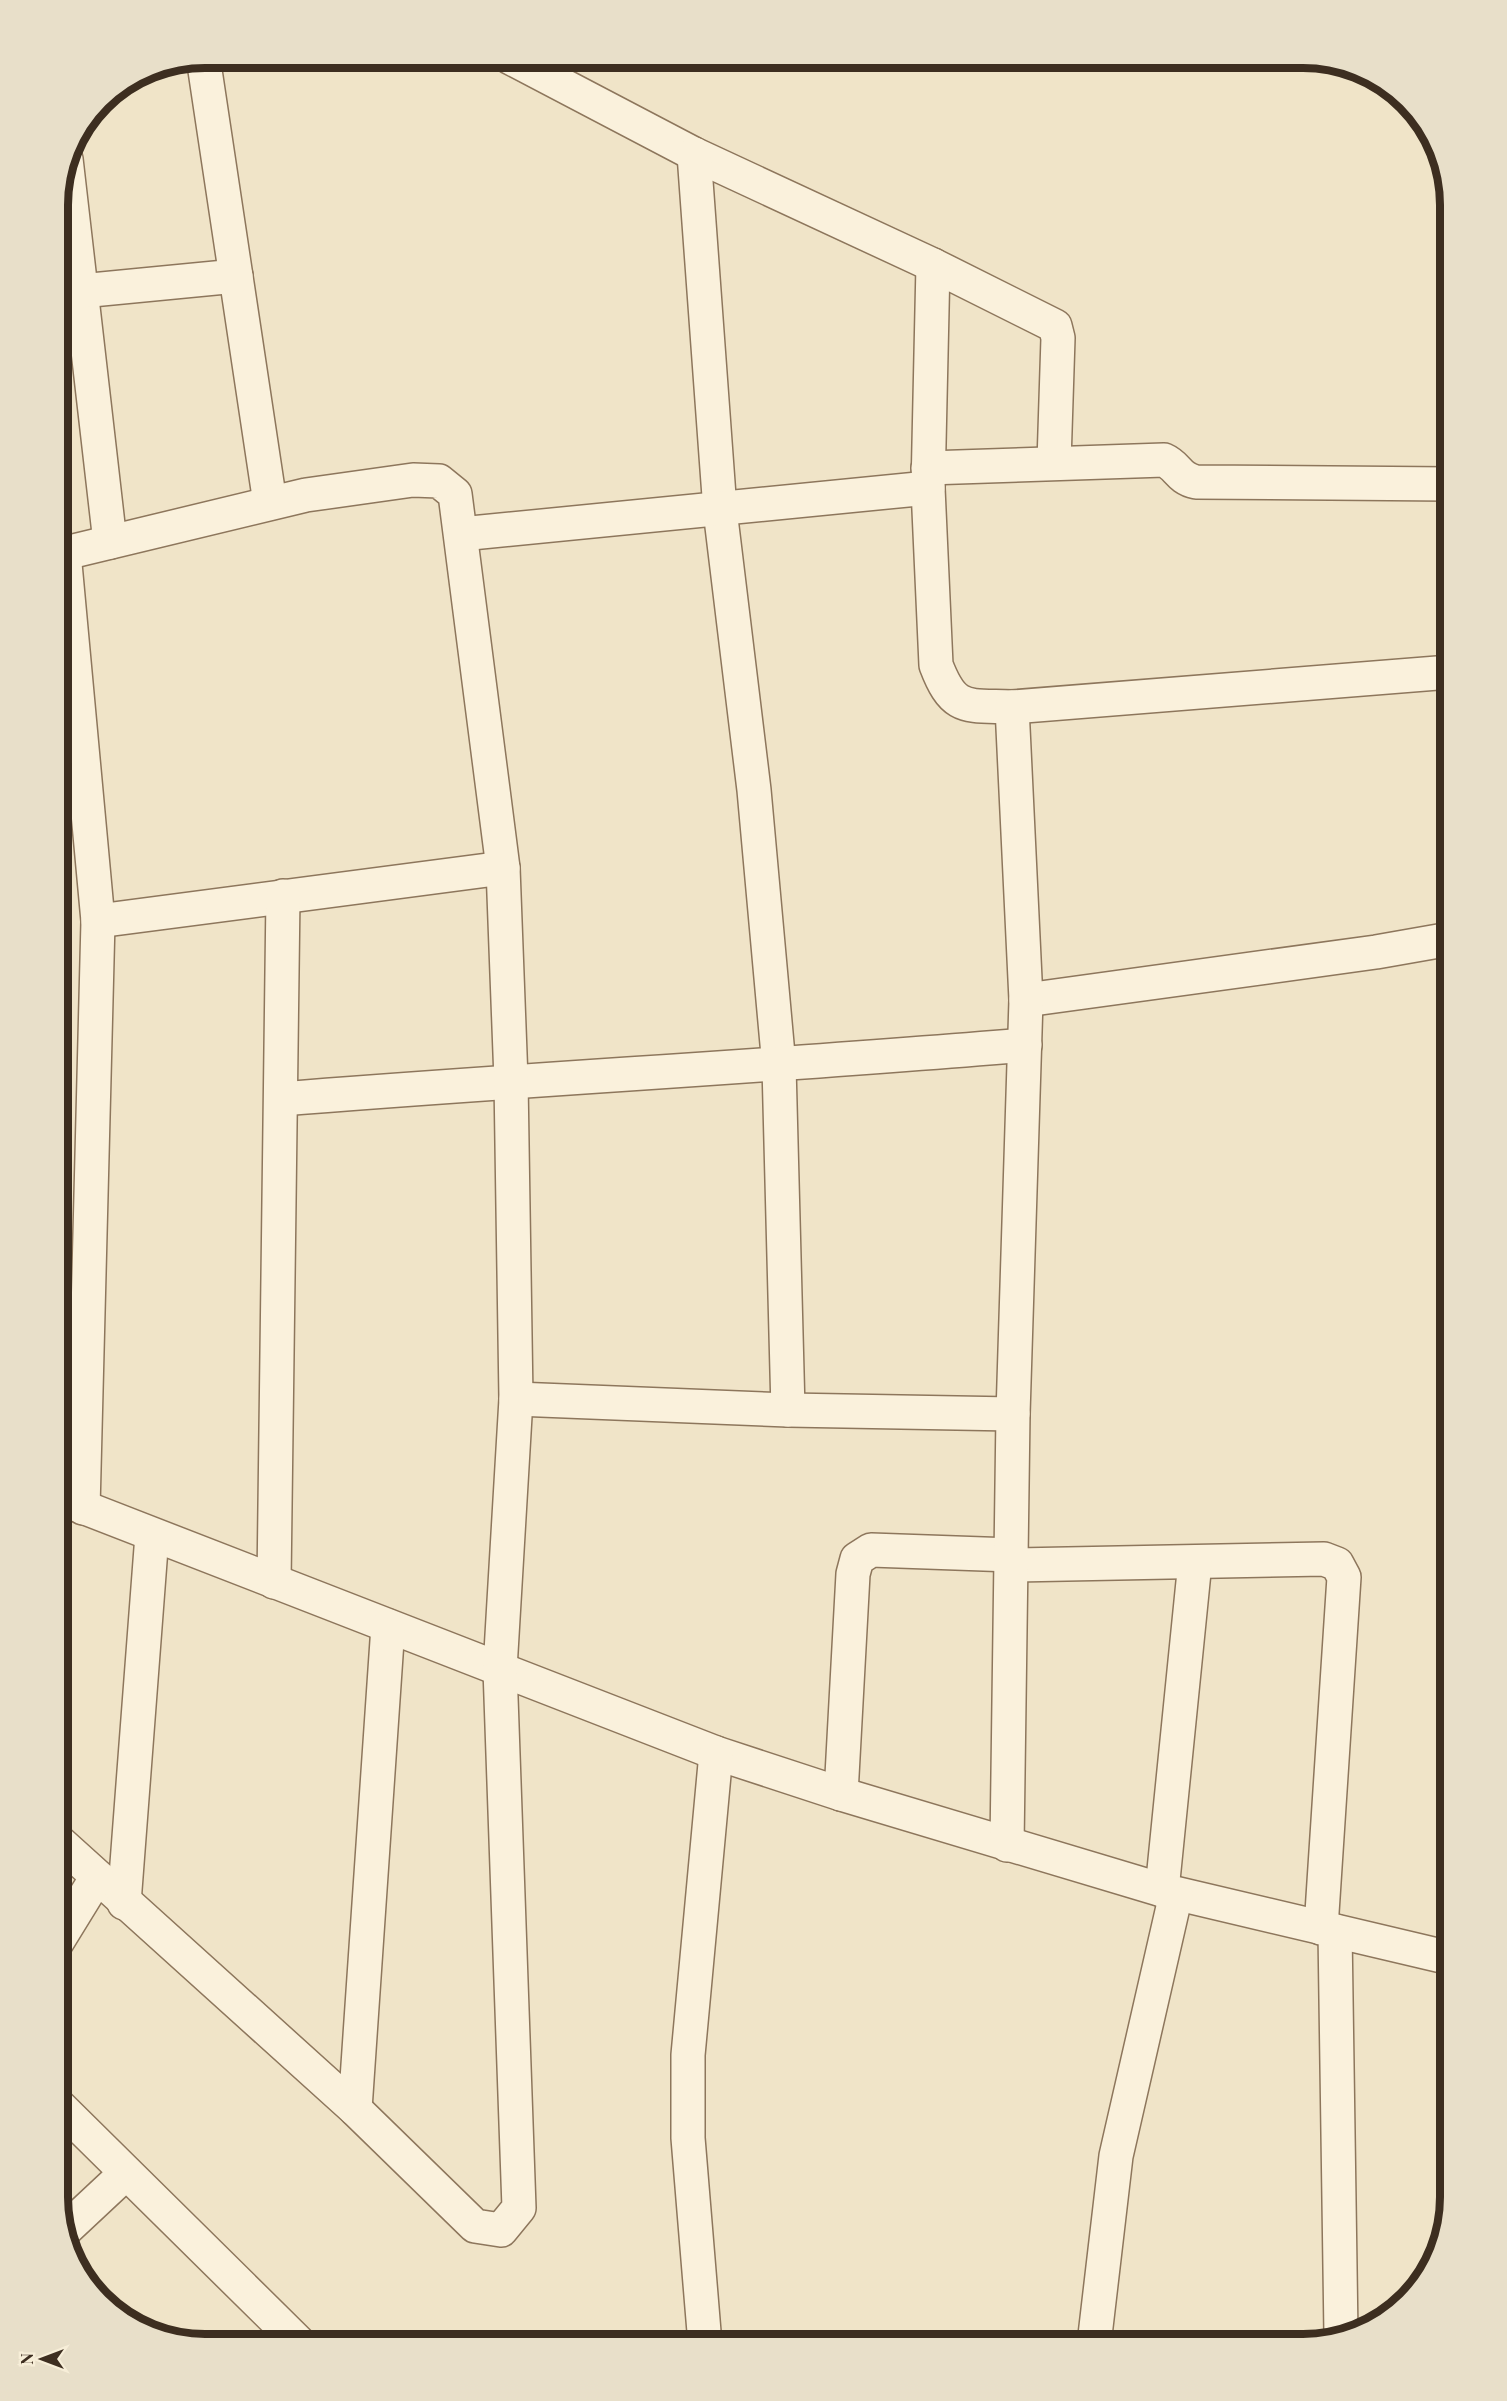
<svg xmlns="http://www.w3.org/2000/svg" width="1507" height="2401" font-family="'Playfair Display',serif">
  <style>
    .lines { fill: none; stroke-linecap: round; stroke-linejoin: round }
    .street-casing { stroke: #8d765c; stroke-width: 36 }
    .street { stroke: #faf1dc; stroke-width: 33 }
    .rim { fill: none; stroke: #3d2e20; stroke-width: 8 }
  </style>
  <rect width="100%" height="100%" fill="#f0e4c8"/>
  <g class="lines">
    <defs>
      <g id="street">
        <polyline points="203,57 270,503"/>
        <polyline points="509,57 694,154 933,265 1055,326 1058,338 1054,462"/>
        <polyline points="694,154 720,510 754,790 779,1066 788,1410"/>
        <polyline points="66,159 110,542"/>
        <path d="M 933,265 L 928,488 L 936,665 C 954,712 966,705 1012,707 L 1450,672"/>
        <polyline points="81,291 236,276"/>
        <path d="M 928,468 L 1164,460 C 1178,466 1178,478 1196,482 L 1450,484"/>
        <polyline points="461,534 928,488"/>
        <polyline points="64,553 98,921 83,1508"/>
        <polyline points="98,921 503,868"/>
        <polyline points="1026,1000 1376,952 1450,939"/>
        <path d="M 281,1099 C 529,1079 777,1066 1025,1045"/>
        <polyline points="516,1399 788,1410 1013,1414"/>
        <polyline points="57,1497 716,1753 841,1794 1162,1890 1450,1958"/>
        <polyline points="1012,1565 1324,1559 1337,1564 1344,1577 1321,1928"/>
        <polyline points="274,1582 283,896"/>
        <polyline points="841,1794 853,1574 857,1559 871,1550 1012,1555"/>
        <polyline points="57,1840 355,2109 475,2226 501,2230 519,2208 500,1669 516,1399 511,1080 503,868 455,494 439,481 413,480 306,495 57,555"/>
        <polyline points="1007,1845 1013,1414 1026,1000 1012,707"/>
        <polyline points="1162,1890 1195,1562"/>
        <polyline points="124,1903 152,1535"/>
        <polyline points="1335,1931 1341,2335"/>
        <polyline points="57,1942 97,1877"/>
        <polyline points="57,2104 300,2344"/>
        <polyline points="355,2109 388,1626"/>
        <polyline points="65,2230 126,2173"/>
        <polyline points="705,2344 688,2138 688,2055 716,1753"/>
        <polyline points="1094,2344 1116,2156 1176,1894"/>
      </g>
    </defs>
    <!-- street casing -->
    <use href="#street" class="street-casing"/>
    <!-- street -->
    <use href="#street" class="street"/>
  </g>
  <!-- crop -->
  <path d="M0 0H1507V2401H0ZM205 68H1303A137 137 0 0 1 1440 205V2197A137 137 0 0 1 1303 2334H205A137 137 0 0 1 68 2197V205A137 137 0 0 1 205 68Z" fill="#e8dfc9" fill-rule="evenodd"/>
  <path class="rim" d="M205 68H1303A137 137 0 0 1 1440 205V2197A137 137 0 0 1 1303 2334H205A137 137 0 0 1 68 2197V205A137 137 0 0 1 205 68Z"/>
  <!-- north arrow -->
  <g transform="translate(42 2359) rotate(270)" stroke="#f7eed8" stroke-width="4.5" paint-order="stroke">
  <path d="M0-4.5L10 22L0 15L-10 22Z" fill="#3d2e20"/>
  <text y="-9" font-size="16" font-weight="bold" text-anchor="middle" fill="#3d2e20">N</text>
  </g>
</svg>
